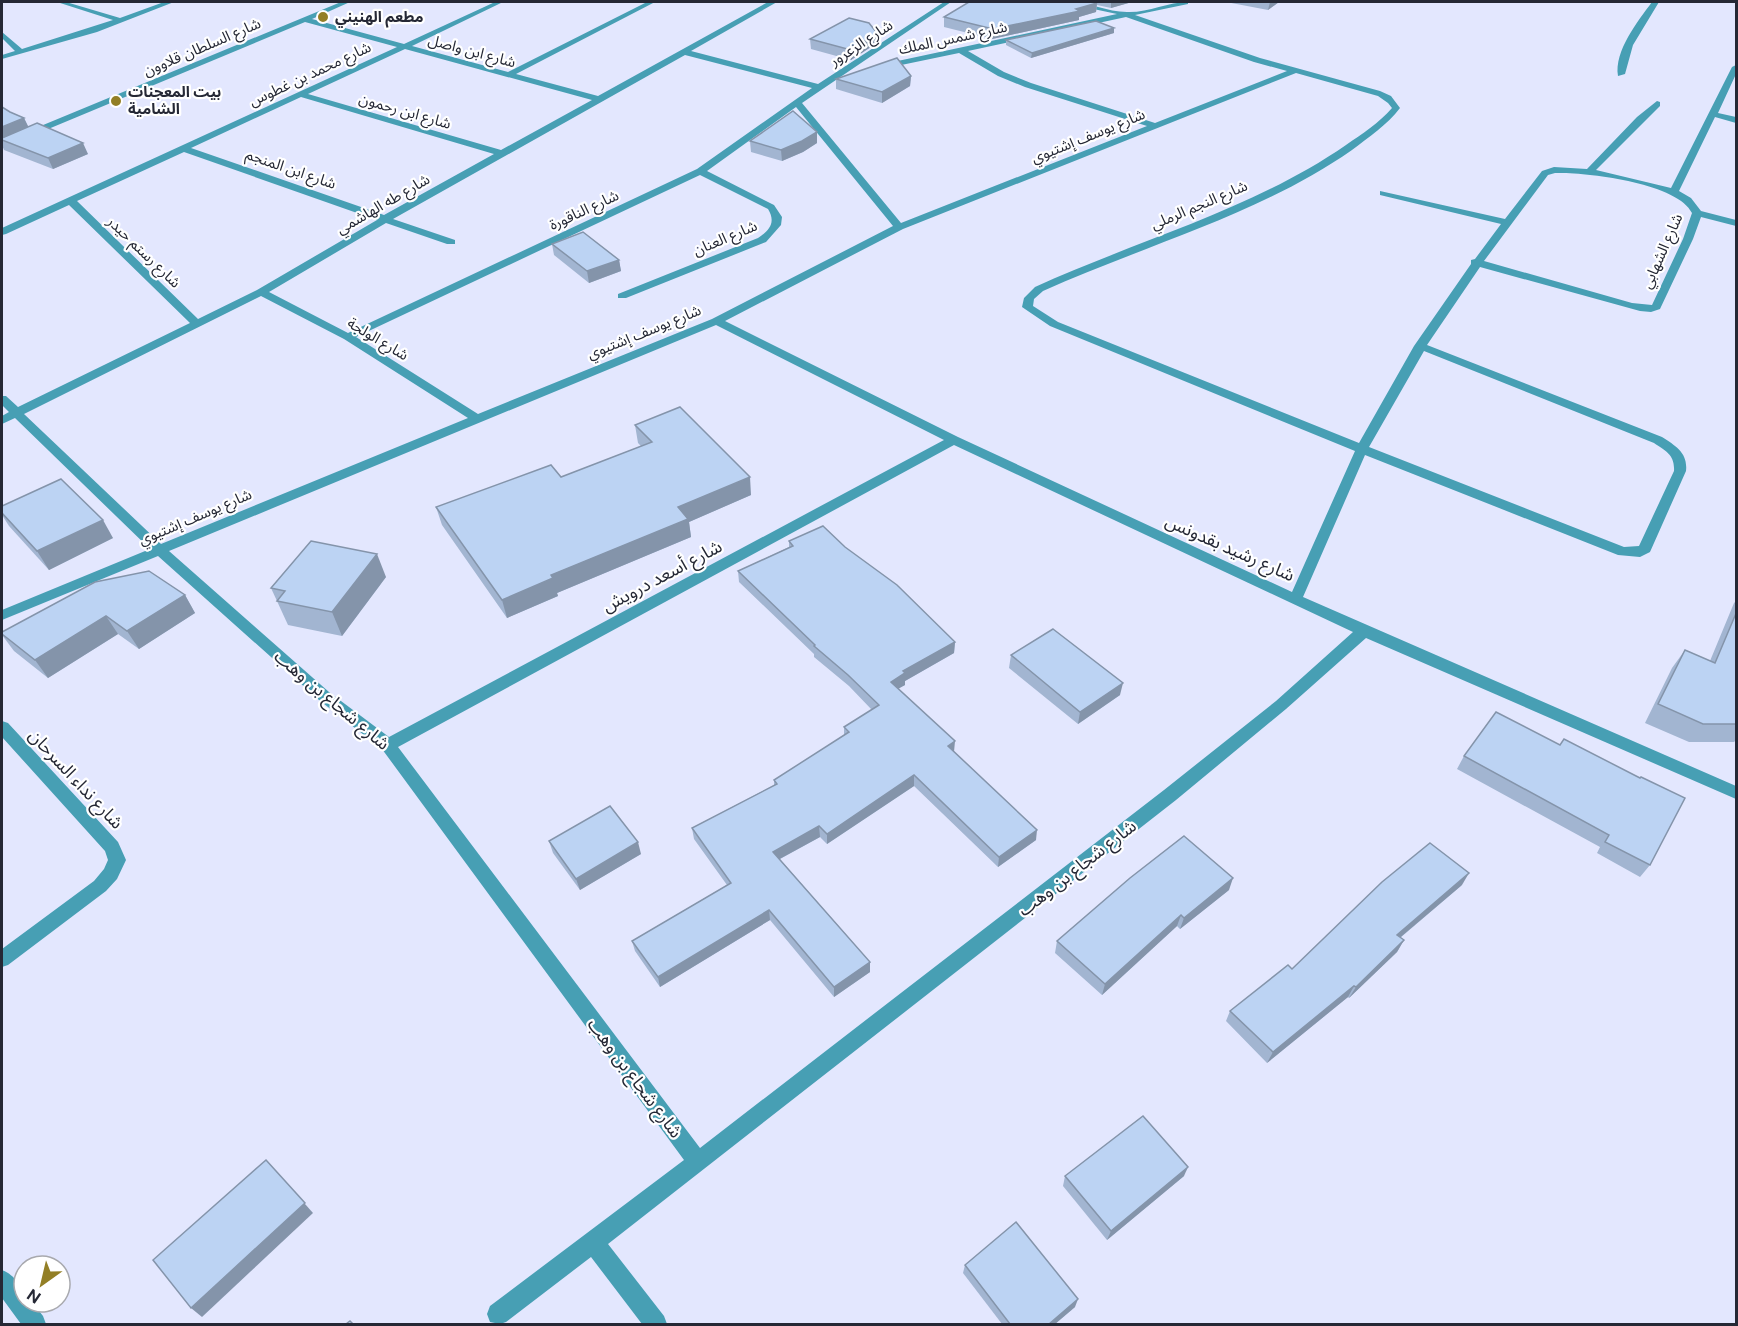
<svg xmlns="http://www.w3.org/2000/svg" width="1738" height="1326" font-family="'Public Sans','Noto Sans Arabic',sans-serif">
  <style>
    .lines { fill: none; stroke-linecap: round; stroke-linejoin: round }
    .minor { fill: #479fb4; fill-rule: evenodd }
    .wall { fill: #a2b5d1 }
    .shaded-wall { fill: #8494aa }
    .building { fill: #bcd3f3; stroke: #8494aa; stroke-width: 1.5 }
    .poi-dot { fill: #937f26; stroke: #fff; stroke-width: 2 }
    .labels { text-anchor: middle; stroke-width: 4.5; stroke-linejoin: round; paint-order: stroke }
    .far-poi-label { font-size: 15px; font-weight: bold; fill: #252835; stroke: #fff; text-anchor: start }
    .far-street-label { font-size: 15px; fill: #252835; stroke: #fff }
    .street-label { font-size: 18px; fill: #252835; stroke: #fff }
  </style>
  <rect width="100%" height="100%" fill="#e3e7fe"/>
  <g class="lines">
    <!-- minor -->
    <g class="minor">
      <polygon points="57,2 66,2 120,18 164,2 174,2 97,32 2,59 2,55 15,51 2,38 2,32 22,49 113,20"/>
      <path d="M 341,2 L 350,2 L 312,19 L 404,44 L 495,2 L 503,2 L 412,46 L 508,72 L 647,2 L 655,2 L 516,74 L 598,96 L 768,2 L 777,2 L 691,51 L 818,84 L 944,2 L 951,2 L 802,103 L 901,223 L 1147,126 L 1025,87 L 998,76 L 959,53 L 882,69 L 879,69 L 879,65 L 1117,14 L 1070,4 L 1070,2 C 1089,2 1107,12 1127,12 C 1147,13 1168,2 1188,2 L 1188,4 L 1135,15 L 1260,58 L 1380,91 L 1391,96 L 1400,108 C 1387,125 1369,137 1352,150 C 1259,215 1145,245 1043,291 L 1034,299 L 1033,306 L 1058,322 L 1359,443 L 1414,346 L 1471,264 L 1471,260 L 1475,259 L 1501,224 L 1380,195 L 1380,191 L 1505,219 L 1542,171 L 1554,167 L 1587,169 L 1637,117 L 1657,101 L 1660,102 L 1660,106 L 1596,170 L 1671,188 L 1732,67 L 1736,65 L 1736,74 L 1718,113 L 1736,117 L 1736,123 L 1715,117 L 1679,191 L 1691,198 L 1701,211 L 1736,220 L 1736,226 L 1701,217 L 1693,239 L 1660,309 L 1651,312 L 1640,311 L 1480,267 L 1427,345 L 1662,437 C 1676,446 1688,453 1686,471 L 1650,552 L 1640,557 L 1618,555 L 1365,455 L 1303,597 L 1736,786 L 1736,799 L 1366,638 L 1286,709 L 1176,800 L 608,1244 L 664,1316 L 667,1324 L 642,1324 L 591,1257 L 506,1322 L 500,1324 L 490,1322 L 487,1314 L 490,1306 L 684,1160 L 382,749 L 319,700 L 158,556 L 2,620 L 2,610 L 150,549 L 15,418 L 2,424 L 2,416 L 9,412 L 2,405 L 2,396 L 6,396 L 18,407 L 190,323 L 69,205 L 6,234 L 2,235 L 2,228 L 397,47 L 305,22 L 5,147 L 2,148 L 2,142 ZM 1126,17 L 1254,62 L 1287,71 L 1155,123 L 1031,83 L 1004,72 L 968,51 ZM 405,49 L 592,100 L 501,150 L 308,94 ZM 685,55 L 812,88 L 697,169 L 348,333 L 269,292 L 386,223 L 447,244 L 455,244 L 455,240 L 393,219 ZM 1296,73 L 1378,96 L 1388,103 L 1392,108 C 1379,123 1362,134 1346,145 C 1252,210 1138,240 1035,287 L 1024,298 L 1022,307 L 1050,326 L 1355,451 L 1292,592 L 958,437 L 725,321 L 903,229 ZM 301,97 L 494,154 L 384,215 L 191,148 ZM 796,107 L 893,226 L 712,319 L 478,414 L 356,337 L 700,175 L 768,209 C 776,222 770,230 758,238 L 618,294 L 618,298 L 626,298 L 766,242 L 781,225 L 782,217 L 774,205 L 707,171 ZM 184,152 L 377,220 L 257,290 L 198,319 L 77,201 ZM 1555,173 C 1586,172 1678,183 1692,213 L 1683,239 L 1652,305 L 1632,303 L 1484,261 L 1548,175 ZM 261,296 L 344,339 L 468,418 L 161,544 L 24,414 ZM 716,325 L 944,440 L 389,737 L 329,692 L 169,551 ZM 1424,351 L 1654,443 C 1666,451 1675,455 1674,471 L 1639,546 L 1624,547 L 1369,447 ZM 954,445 L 1353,632 L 1276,701 L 1164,790 L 700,1148 L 398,747 Z"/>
      <path d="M 1652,2 L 1659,2 L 1633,45 L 1625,74 L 1618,76 C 1614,51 1638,21 1652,2 Z"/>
      <polygon points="2,721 8,723 118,842 126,860 117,879 106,891 8,965 2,967 2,949 94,881 104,869 108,860 105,851 2,737"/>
      <path d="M 2,1270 C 15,1275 24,1288 24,1302 L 32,1302 L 43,1316 L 46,1324 L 21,1324 L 2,1298 Z"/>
    </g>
  </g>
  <!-- wall -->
  <g class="wall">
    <polygon points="969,2 1132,2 1111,8 1097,5 1096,12 1079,17 1079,20 992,39 944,27 944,17"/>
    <polygon points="1226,2 1279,2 1268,10"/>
    <polygon points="1114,33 1031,58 1006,45 1006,40"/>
    <polygon points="810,39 877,43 851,60 811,49"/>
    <polygon points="911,76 910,86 882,103 836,89 836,79"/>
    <polygon points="2,107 10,112 24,118 28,127 88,154 53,169 4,150 2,145"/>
    <polygon points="750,141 817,143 803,152 782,161 751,152"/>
    <polygon points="552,244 619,260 621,271 589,283 554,255"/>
    <polygon points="635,425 751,495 689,522 691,537 557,593 558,596 507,618 442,525 436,507 561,477 641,446 638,443"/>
    <polygon points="2,506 113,538 49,570 9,526 2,515"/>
    <polygon points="789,541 845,547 955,642 954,653 905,681 905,685 898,688 954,752 1036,840 998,867 914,786 827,844 820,837 780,859 870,962 870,972 834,997 770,920 660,987 635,951 632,941 727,885 694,839 692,828 774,785 774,780 844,736 844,727 872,710 849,686 814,657 814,654 739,582 738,571 789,547"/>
    <polygon points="386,577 342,636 288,625 271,588"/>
    <polygon points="185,595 195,613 139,649 118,634 48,678 14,651 2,635 2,632"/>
    <polygon points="1737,600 1737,739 1734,742 1689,742 1645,723 1672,668 1685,650 1710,661 1734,603"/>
    <polygon points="1011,655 1120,695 1078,724 1009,668"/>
    <polygon points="1496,712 1650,865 1640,877 1597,853 1600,847 1457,769 1464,756"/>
    <polygon points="549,841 641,854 580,890 553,853"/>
    <polygon points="1462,885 1400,938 1404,940 1397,952 1349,998 1348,997 1267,1063 1226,1021 1230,1011 1292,969"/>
    <polygon points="1229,890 1180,929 1177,926 1102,995 1055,953 1057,941"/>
    <polygon points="1065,1176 1184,1176 1107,1240 1063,1186"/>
    <polygon points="965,1265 1075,1307 1055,1324 1002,1324 963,1273"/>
  </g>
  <!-- shaded-wall -->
  <g class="shaded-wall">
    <polygon points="1111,2 1132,2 1111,8"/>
    <polygon points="1270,2 1279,2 1268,10"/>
    <polygon points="1097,3 1096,12 1079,17 1079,20 992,39 993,29"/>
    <polygon points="1114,28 1114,33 1031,58 1032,53"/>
    <polygon points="877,33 877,43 851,60 851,50"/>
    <polygon points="911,76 910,86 882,103 882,92"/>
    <polygon points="24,118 29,128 2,140 2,127"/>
    <polygon points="817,132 817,143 803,152 782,161 781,150"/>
    <polygon points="83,143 88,154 53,169 48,158"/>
    <polygon points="619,260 621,271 589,283 587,271"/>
    <polygon points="750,477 751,495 689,522 691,537 557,593 558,596 507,618 502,600 551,575 678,507"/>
    <polygon points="103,520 113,538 49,570 37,551"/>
    <polygon points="377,554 386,577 342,636 332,612"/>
    <polygon points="185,595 195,613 139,649 127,631"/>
    <polygon points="106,616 118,634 48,678 35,660"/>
    <polygon points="955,642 954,653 905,681 905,685 891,693 891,682 903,671"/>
    <polygon points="1123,683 1120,695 1078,724 1080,712"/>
    <polygon points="955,741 954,752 948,746"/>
    <polygon points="914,775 914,786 827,844 827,834"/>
    <polygon points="819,826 820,837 774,862 773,852"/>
    <polygon points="1037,830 1036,840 998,867 999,857"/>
    <polygon points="638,842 641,854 580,890 576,879"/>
    <polygon points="1469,873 1462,885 1390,946 1397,935"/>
    <polygon points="1233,878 1229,890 1180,929 1184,918"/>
    <polygon points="769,910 770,920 660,987 658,977"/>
    <polygon points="1181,915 1177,926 1102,995 1105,984"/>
    <polygon points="1404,940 1397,952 1349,998 1356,987"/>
    <polygon points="870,962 870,972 834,997 834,987"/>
    <polygon points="1354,986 1348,997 1267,1063 1273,1052"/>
    <polygon points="266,1160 313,1213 202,1317 191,1308"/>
    <polygon points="1188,1167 1184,1176 1107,1240 1111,1231"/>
    <polygon points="1078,1299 1075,1307 1055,1324 1049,1324"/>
  </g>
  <!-- building -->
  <g class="building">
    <polygon points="969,2 1092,2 1097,3 1076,9 1080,11 993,29 944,17"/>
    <polygon points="849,18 869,23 877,33 851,50 810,39"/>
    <polygon points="1096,21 1114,28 1032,53 1006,40"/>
    <polygon points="897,58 911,76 882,92 836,79"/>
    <polygon points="2,107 10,112 24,118 2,127"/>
    <polygon points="793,111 817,132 802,141 781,150 750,141"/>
    <polygon points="37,123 83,143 48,158 2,140 2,138"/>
    <polygon points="583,232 619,260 587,271 552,244"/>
    <polygon points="680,407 750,477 678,507 688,519 551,575 553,578 502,600 436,507 551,465 561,477 652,442 635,425"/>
    <polygon points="61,479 103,520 37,551 2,513 2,506"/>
    <polygon points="823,526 845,547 897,585 955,642 903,671 905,673 891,682 955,741 948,746 1037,830 999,857 914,775 827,834 819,826 773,852 870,962 834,987 769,910 658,977 632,941 731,883 692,828 777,784 774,780 849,732 844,727 879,705 848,675 814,646 815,645 738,571 793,546 789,541"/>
    <polygon points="311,541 377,554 332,612 277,601 285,591 271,588"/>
    <polygon points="149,571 185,595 127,631 106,616 35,660 2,634 2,632 95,582"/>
    <polygon points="1737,611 1737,724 1703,724 1658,704 1685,650 1715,663"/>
    <polygon points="1053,629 1123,683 1080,712 1011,655"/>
    <polygon points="1496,712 1560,745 1564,739 1640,778 1641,777 1685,798 1650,865 1605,842 1609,835 1464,756"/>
    <polygon points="610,806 638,842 576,879 549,841"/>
    <polygon points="1184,836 1233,878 1184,918 1181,915 1105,984 1057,941 1130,878"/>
    <polygon points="1430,843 1469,873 1397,935 1404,940 1356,987 1354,986 1273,1052 1230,1011 1288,965 1292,969 1382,882"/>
    <polygon points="1143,1116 1188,1167 1111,1231 1065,1176"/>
    <polygon points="266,1160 305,1203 191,1308 153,1260"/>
    <polygon points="1016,1222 1078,1299 1049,1324 1010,1324 965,1265"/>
    <polygon points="350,1321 353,1324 346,1324"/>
  </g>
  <!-- markers -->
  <g class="poi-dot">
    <circle cx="323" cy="17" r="6"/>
    <circle cx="116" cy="101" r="6"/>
  </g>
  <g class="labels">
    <!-- far-poi labels -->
    <g class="far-poi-label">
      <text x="335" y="22">مطعم الهنيني</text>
      <text x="128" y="97">بيت المعجنات<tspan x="128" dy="17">الشامية</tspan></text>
    </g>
    <!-- far-street labels -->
    <g class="far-street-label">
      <text transform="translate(953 38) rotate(-12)" y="5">شارع شمس الملك</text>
      <text transform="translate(861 43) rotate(-33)" y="5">شارع الزعرور</text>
      <text transform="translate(202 47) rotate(-23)" y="5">شارع السلطان قلاوون</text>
      <text transform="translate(472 51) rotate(15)" y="5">شارع ابن واصل</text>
      <text transform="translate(310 74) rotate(-25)" y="5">شارع محمد بن غطوس</text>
      <text transform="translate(405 111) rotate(16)" y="5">شارع ابن رحمون</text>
      <text transform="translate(1088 136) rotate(-22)" y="5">شارع يوسف إشتيوي</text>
      <text transform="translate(291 169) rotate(19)" y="5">شارع ابن المنجم</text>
      <text transform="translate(383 204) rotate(-30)" y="5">شارع طه الهاشمي</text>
      <text transform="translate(1199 205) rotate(-23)" y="5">شارع النجم الرملي</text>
      <text transform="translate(584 210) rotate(-25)" y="5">شارع الناقورة</text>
      <text transform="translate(725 238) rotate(-23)" y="5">شارع العنان</text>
      <text transform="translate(1662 251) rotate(-66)" y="5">شارع الشهابي</text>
      <text transform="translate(144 252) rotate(44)" y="5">شارع رستم حيدر</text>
      <text transform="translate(644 332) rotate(-22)" y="5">شارع يوسف إشتيوي</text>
      <text transform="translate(378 339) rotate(31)" y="5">شارع الولجة</text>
      <text transform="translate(195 517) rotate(-23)" y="5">شارع يوسف إشتيوي</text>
    </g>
    <!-- street labels -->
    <g class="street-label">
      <text transform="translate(1230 548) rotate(24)" y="6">شارع رشيد بقدونس</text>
      <text transform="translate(662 576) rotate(-28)" y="6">شارع أسعد درويش</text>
      <text transform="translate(332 700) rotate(40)" y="6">شارع شجاع بن وهب</text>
      <text transform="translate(76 779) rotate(47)" y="6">شارع نداء السرحان</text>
      <text transform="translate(1077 868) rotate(-38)" y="6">شارع شجاع بن وهب</text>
      <text transform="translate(635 1078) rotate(53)" y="6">شارع شجاع بن وهب</text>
    </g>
  </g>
  <!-- border -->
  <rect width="1738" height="1326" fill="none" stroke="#252835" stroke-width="6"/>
  <!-- north arrow -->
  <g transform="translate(42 1284) rotate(214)"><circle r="28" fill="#ffffff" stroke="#a8a9ae" stroke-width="1.5"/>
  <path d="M0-4.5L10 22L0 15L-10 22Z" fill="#937f26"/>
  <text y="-9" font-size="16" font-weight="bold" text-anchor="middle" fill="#252835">N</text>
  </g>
</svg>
